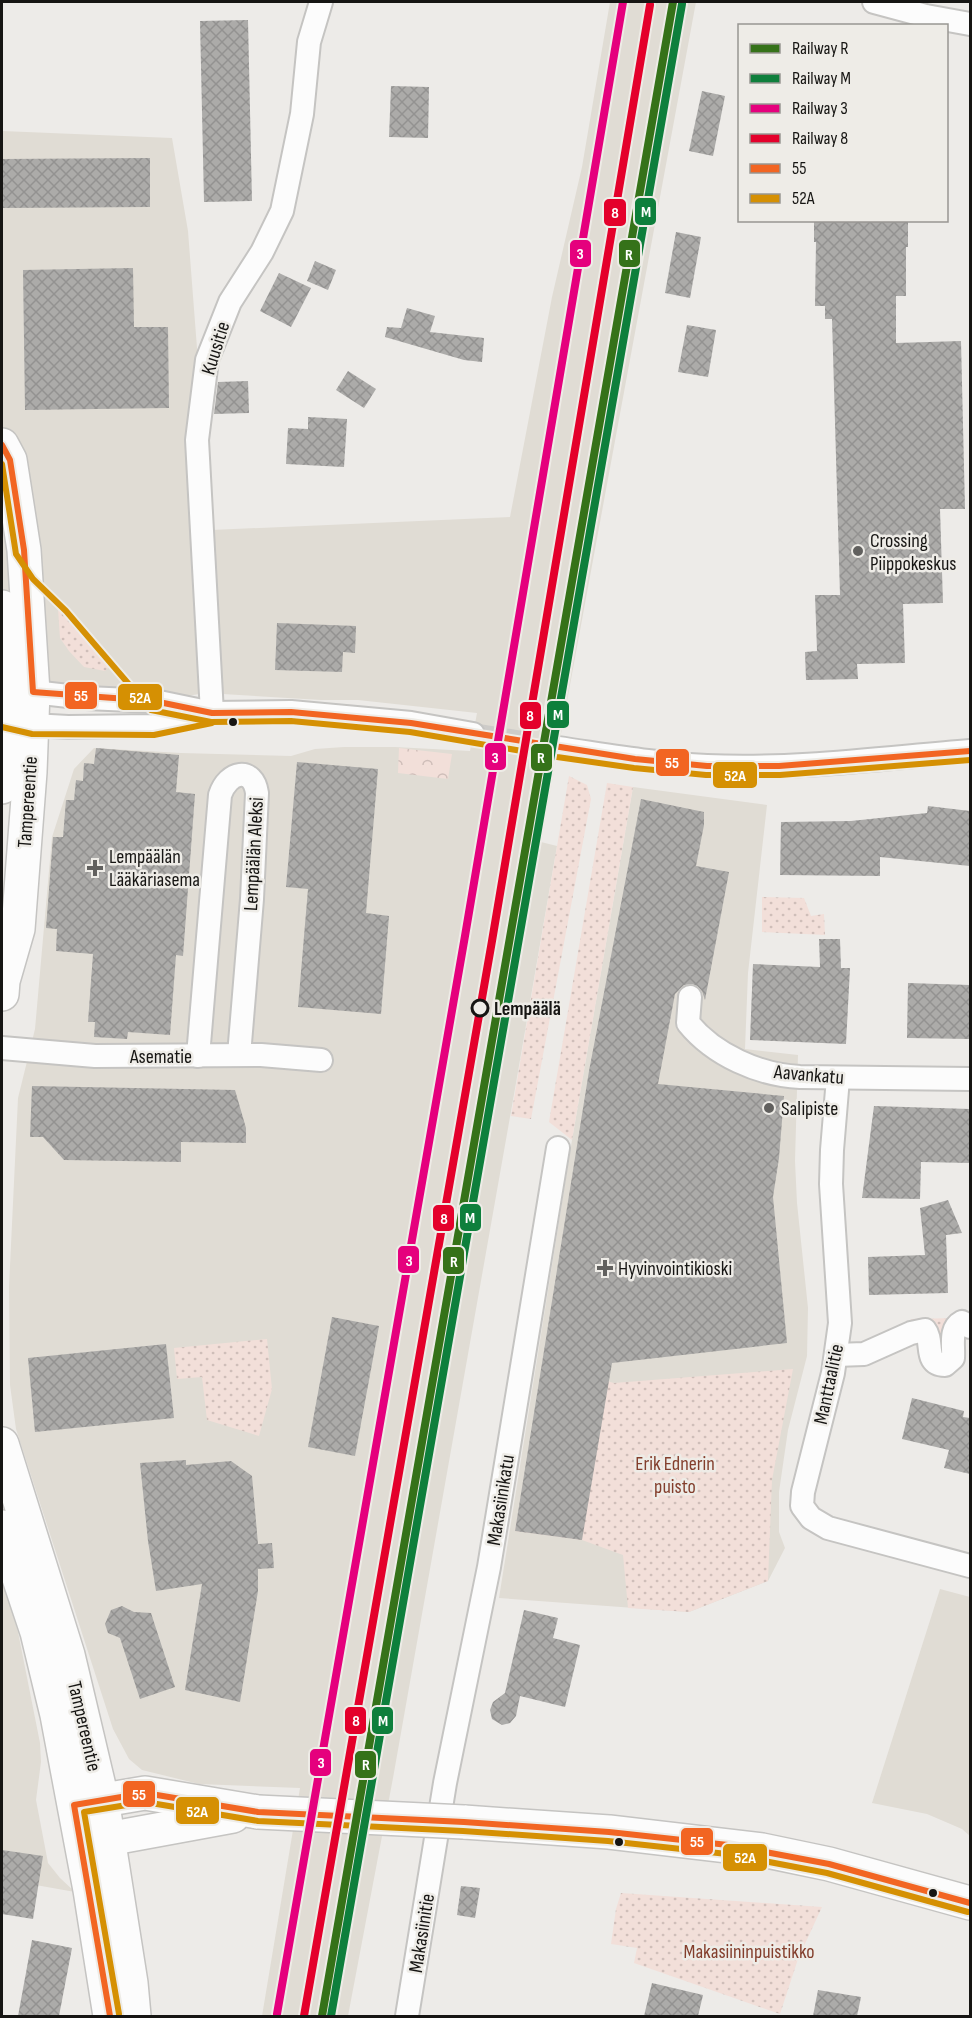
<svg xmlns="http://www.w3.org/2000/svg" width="972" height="2018" font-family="'Sofia Sans Condensed',sans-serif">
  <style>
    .built { fill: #e0dcd4 }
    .green { fill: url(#green-dots) }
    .forest { fill: url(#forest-crowns) }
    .building { fill: url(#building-cross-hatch) }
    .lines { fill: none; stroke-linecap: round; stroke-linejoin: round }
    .street-tunnel { stroke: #cdcbc8; stroke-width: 22; stroke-dasharray: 22 11; stroke-linecap: butt }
    .street-casing { stroke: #c5c4c2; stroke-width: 26 }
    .secondary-casing { stroke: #c5c4c2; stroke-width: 36 }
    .street { stroke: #fcfcfc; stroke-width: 22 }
    .secondary { stroke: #fcfcfc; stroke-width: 33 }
    .secondary-bridge-casing { stroke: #c5c4c2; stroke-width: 36; stroke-linecap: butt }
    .secondary-bridge { stroke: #fcfcfc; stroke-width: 33 }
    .bus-1-casing { stroke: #eeece7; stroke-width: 10 }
    .bus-2-casing { stroke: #eeece7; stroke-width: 10 }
    .bus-1 { stroke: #f26522; stroke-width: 6 }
    .bus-2 { stroke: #d59003; stroke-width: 6 }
    .rail-1-casing { stroke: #eeece7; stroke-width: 12 }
    .rail-2-casing { stroke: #eeece7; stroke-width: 12 }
    .rail-3-casing { stroke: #eeece7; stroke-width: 12 }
    .rail-4-casing { stroke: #eeece7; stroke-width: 12 }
    .rail-1 { stroke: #357219; stroke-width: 8 }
    .rail-2 { stroke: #0e7f3c; stroke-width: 8 }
    .rail-3 { stroke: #e5007d; stroke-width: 8 }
    .rail-4 { stroke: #e4002b; stroke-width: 8 }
    .poi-dot { fill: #61605e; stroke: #eeece7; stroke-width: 2 }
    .bus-dot { fill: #161513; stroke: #eeece7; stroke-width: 2 }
    .stop-dot { fill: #eeece7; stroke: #161513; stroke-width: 3 }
    .labels { text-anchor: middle; stroke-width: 5; stroke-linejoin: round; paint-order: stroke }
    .street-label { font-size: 20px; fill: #161513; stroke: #eeece7 }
    .poi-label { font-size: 20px; fill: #161513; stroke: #eeece7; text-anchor: start }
    .stop-label { font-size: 20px; font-weight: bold; fill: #161513; stroke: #eeece7; text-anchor: start }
    .park-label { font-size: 20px; fill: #833e2c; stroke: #eeece7 }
    .line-badge { stroke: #eeece7; stroke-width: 2 }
    .badge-label { font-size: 16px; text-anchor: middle; font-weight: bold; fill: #fff }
  </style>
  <defs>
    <pattern id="green-dots" width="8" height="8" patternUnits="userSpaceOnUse" patternTransform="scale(1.5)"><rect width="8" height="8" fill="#f2dfd9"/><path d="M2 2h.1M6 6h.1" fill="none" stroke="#cfbeb9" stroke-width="1.8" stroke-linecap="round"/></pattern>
    <pattern id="forest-crowns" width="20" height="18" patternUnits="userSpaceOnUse" patternTransform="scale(1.5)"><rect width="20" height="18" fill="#f2dfd9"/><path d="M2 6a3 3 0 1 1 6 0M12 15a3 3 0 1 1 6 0" fill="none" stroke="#cfbeb9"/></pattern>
    <pattern id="building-cross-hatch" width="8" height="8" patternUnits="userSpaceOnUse" patternTransform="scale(1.5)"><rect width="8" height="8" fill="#acaba9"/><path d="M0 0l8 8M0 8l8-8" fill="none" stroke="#939291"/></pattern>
  </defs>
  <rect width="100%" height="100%" fill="#edebe8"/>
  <!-- built -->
  <g class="built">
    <polygon points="610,2 696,2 541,842 557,846 516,1083 393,1778 348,2016 262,2016 300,1788 199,1784 142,1770 129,1759 113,1729 16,1429 10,1385 9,1287 18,1098 35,1029 52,837 74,769 94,748 181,753 291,756 315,749 344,747 395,747 470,751 477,713 358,700 321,700 206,693 154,701 2,684 2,131 172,138 188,231 211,530 510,517 552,297 582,167"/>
    <polygon points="633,787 767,805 748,973 745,1049 798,1055 795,1161 797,1203 808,1308 807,1356 788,1430 779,1492 779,1532 785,1548 768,1581 689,1612 499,1598 572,1140"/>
    <polygon points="2,1579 18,1632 40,1743 41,1762 36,1800 48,1863 60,1878 75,1892 2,1879"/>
    <polygon points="940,1589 970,1597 970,1836 962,1829 927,1814 872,1803"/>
  </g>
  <!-- green -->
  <g class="green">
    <polygon points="58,609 110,666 105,671 84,667 69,651 60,638"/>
    <polygon points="569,776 587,785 591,799 531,1119 511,1116"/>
    <polygon points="607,783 633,787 572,1140 549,1122"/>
    <polygon points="762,897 804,898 811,916 824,914 825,935 762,932"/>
    <polygon points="955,1318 947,1336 935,1336 911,1324 911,1319"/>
    <polygon points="267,1339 272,1389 259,1436 207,1420 202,1377 177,1379 174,1348"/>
    <polygon points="564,1369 614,1383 793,1369 772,1480 768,1581 689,1612 628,1608 623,1555 582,1540 515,1531 523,1486"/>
    <polygon points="621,1893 822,1907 798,1959 780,2014 634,1963 637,1948 611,1944 616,1909"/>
  </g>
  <!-- forest -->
  <polygon class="forest" points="399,748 452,754 448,779 398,773"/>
  <!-- building -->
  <g class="building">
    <polygon points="248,20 252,201 204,202 200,21"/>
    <polygon points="391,86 429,87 428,138 389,137"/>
    <polygon points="702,91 725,96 713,156 689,151"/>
    <polygon points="150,158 150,207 2,208 2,159"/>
    <polygon points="814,220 908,220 908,247 906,247 906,296 896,296 896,343 961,341 965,509 940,509 943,603 903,604 905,663 857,664 858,679 806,680 805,652 817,651 815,595 840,595 832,319 825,319 825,306 815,306 816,242 814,242"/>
    <polygon points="676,232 701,237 690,298 665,293"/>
    <polygon points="315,261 336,270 328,290 307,281"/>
    <polygon points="133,268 134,327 168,327 169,408 25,410 23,270"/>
    <polygon points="279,273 311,288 291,327 260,311"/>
    <polygon points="407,308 435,316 430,332 484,338 482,362 464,360 385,337 387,327 401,328"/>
    <polygon points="687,325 716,330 708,377 678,372"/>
    <polygon points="348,371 376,389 364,408 336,390"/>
    <polygon points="248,381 249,413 214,414 218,382"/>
    <polygon points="308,417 347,419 344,467 286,464 288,428 308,429"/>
    <polygon points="277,623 356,626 355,653 343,652 342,672 275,670"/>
    <polygon points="96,748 179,755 176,792 195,794 183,956 176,955 170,1035 128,1032 127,1039 94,1037 95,1022 88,1022 93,954 56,951 57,929 46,928 53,837 63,837 66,800 74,800 76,780 83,781 84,763 94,764"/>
    <polygon points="297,762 378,769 366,913 389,916 381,1014 298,1007 308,889 286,887"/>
    <polygon points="641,799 704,812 704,825 696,866 729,872 705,1000 702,991 697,986 692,984 684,985 675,994 658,1084 784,1096 779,1158 773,1197 787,1343 612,1363 582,1540 515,1531 589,1071"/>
    <polygon points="928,806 970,811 970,866 880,857 880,876 780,875 781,822 851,821 927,813"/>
    <polygon points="819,939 840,939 841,968 850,968 846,1044 750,1040 753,964 820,967"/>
    <polygon points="908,983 970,985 970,1039 907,1038"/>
    <polygon points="32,1086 235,1090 246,1128 246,1143 181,1142 181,1162 64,1160 43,1137 30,1137"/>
    <polygon points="874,1106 970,1109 970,1163 921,1162 920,1199 862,1198"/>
    <polygon points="948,1200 962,1233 946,1235 948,1293 869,1295 868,1257 925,1255 920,1208"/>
    <polygon points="332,1317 379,1326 355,1456 308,1447"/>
    <polygon points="166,1344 174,1418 35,1432 28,1358"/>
    <polygon points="912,1398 964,1411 963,1417 970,1418 970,1474 944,1468 949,1450 902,1439"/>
    <polygon points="186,1460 186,1465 231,1461 252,1476 258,1544 272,1543 274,1568 258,1569 258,1591 240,1702 185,1690 202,1584 156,1591 148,1541 140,1463"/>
    <polygon points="122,1606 134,1612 151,1613 175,1687 140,1699 120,1638 108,1633 105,1624 111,1610"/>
    <polygon points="524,1610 558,1618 553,1638 580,1645 565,1707 520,1696 516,1716 510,1723 502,1725 492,1719 490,1710 493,1702 505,1693"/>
    <polygon points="2,1850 43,1856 33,1919 2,1914"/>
    <polygon points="461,1886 480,1888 475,1918 457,1915"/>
    <polygon points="32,1940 72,1948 59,2016 18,2016"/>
    <polygon points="652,1983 703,1995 698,2016 644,2016"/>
    <polygon points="818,1990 861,1997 857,2016 813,2016"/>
  </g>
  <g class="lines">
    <!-- street-tunnel -->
    <polyline class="street-tunnel" points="473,734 558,748"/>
    <defs>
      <g id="street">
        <polyline points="874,2 926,16 970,24"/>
        <polyline points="20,689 33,692 86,698 154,701 212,713 291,712 411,723 473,734"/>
        <polyline points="212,713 197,440 207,360 230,302 262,252 282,211 302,114 309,42 321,2"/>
        <polyline points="20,722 32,725 68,727 154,726 204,715"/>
        <path d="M 558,748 C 607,755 657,764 707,766 C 795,770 883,758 970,751"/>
        <path d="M 690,997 L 688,1023 C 714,1055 759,1075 800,1077 L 970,1079"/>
        <polyline points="2,1048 95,1056 261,1055 321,1060"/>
        <path d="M 198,1056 L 220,795 C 228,771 253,766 257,793 L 252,899 L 239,1055"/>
        <polyline points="838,1078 832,1150 831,1184 840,1323 833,1373 803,1492 802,1506 811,1518 828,1528 970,1566"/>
        <path d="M 836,1355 L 864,1354 L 911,1333 L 925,1330 C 934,1341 923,1365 945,1365 L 953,1358 C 954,1345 949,1329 962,1322 L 970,1327"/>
        <polyline points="407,2016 445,1783 489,1567 558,1148"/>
      </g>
      <g id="secondary">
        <polyline points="2,445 10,460 24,550 33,692 30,772 18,929 3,981 2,994"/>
        <polyline points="2,607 5,645 2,787"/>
        <polyline points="2,1444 68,1655 102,1799 131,1983 134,2016"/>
        <polyline points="2,1527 37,1632 57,1715 90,1890 110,2016"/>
        <polyline points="80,1804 145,1793 258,1812"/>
        <polyline points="464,1822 609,1832 762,1850 829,1864 970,1903"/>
        <polyline points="86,1843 233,1816"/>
      </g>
    </defs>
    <!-- street casing -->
    <use href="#street" class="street-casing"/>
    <!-- secondary casing -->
    <use href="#secondary" class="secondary-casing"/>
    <!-- street -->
    <use href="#street" class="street"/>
    <!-- secondary -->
    <use href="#secondary" class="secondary"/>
    <defs>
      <polyline id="secondary-bridge" points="258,1812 464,1822"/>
    </defs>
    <!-- secondary-bridge casing -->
    <use href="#secondary-bridge" class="secondary-bridge-casing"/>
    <!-- secondary-bridge -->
    <use href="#secondary-bridge" class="secondary-bridge"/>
    <defs>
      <g id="bus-1">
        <polyline points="2,445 10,460 24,550 33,692 154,701 212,713 291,712 411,723 635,759 707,766 779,766 970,751"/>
        <polyline points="110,2016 74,1805 145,1793 258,1812 464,1822 609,1832 728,1845 829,1864 970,1903"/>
      </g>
      <g id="bus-2">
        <polyline points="2,464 16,554 33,579 66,611 151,710 211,722 291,721 410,732 557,757 634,768 706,775 780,775 970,760"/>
        <polyline points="2,727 32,734 154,735 212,723"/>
        <polyline points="119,2014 84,1812 145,1802 258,1821 463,1831 608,1841 727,1854 827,1873 968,1912"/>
      </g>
    </defs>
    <!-- bus-1 casing -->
    <use href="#bus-1" class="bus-1-casing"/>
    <!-- bus-2 casing -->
    <use href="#bus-2" class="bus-2-casing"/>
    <!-- bus-1 -->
    <use href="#bus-1" class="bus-1"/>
    <!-- bus-2 -->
    <use href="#bus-2" class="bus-2"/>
    <defs>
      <polyline id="rail-1" points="322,2016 673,2"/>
      <polyline id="rail-2" points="331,2016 682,4"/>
      <polyline id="rail-3" points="277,2014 465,936 623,2"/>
      <polyline id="rail-4" points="304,2016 492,941 650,5"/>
    </defs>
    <!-- rail-1 casing -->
    <use href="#rail-1" class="rail-1-casing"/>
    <!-- rail-2 casing -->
    <use href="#rail-2" class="rail-2-casing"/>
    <!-- rail-3 casing -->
    <use href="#rail-3" class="rail-3-casing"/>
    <!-- rail-4 casing -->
    <use href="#rail-4" class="rail-4-casing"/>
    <!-- rail-1 -->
    <use href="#rail-1" class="rail-1"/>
    <!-- rail-2 -->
    <use href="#rail-2" class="rail-2"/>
    <!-- rail-3 -->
    <use href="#rail-3" class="rail-3"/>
    <!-- rail-4 -->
    <use href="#rail-4" class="rail-4"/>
  </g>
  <!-- markers -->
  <g class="poi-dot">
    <circle cx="858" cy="551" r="6"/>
    <path d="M92 859h6v6h6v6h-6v6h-6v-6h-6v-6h6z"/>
    <circle cx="769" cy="1108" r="6"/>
    <path d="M602 1259h6v6h6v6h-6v6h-6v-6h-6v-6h6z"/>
  </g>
  <g class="bus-dot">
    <circle cx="233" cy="722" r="5"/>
    <circle cx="619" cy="1842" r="5"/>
    <circle cx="933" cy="1893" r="5"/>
  </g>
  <circle class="stop-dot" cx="480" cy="1008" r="8"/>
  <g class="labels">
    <!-- street labels -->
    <g class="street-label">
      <text transform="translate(215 348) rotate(-73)" y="7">Kuusitie</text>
      <text transform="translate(27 802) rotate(-86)" y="7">Tampereentie</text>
      <text transform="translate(253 854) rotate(-87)" y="7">Lempäälän Aleksi</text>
      <text x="161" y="1063">Asematie</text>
      <text transform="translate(809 1074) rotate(5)" y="7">Aavankatu</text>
      <text transform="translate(828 1384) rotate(-78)" y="7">Manttaalitie</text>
      <text transform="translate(500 1500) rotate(-81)" y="7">Makasiinikatu</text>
      <text transform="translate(85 1726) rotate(77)" y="7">Tampereentie</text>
      <text transform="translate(421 1933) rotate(-81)" y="7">Makasiinitie</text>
    </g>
    <!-- poi labels -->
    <g class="poi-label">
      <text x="870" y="547">Crossing<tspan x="870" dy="23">Piippokeskus</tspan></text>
      <text x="109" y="863">Lempäälän<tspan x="109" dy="23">Lääkäriasema</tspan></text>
      <text x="781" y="1115">Salipiste</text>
      <text x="618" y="1275">Hyvinvointikioski</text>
    </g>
    <!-- stop labels -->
    <g class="stop-label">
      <text x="494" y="1015">Lempäälä</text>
    </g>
    <!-- park labels -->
    <g class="park-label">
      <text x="675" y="1470">Erik Ednerin<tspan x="675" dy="23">puisto</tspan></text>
      <text x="749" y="1958">Makasiininpuistikko</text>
    </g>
  </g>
  <g class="line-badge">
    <rect x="634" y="197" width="23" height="29" rx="6" fill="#0e7f3c"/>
    <rect x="603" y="198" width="24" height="29" rx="6" fill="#e4002b"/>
    <rect x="569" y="239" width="23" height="29" rx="6" fill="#e5007d"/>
    <rect x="618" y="239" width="23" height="29" rx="6" fill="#357219"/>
    <rect x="64" y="681" width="34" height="29" rx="6" fill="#f26522"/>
    <rect x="117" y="683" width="46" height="28" rx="6" fill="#d59003"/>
    <rect x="546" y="700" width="24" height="29" rx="6" fill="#0e7f3c"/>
    <rect x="519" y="701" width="23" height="29" rx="6" fill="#e4002b"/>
    <rect x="484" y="742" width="23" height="29" rx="6" fill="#e5007d"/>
    <rect x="530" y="743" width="23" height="29" rx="6" fill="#357219"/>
    <rect x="655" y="748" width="35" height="29" rx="6" fill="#f26522"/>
    <rect x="712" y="761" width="46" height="28" rx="6" fill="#d59003"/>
    <rect x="459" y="1203" width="23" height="29" rx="6" fill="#0e7f3c"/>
    <rect x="432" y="1204" width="23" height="28" rx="6" fill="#e4002b"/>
    <rect x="397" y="1245" width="23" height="29" rx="6" fill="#e5007d"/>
    <rect x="442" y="1246" width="23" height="29" rx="6" fill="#357219"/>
    <rect x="371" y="1706" width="23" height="29" rx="6" fill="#0e7f3c"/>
    <rect x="344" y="1706" width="23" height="29" rx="6" fill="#e4002b"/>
    <rect x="309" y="1748" width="23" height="29" rx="6" fill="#e5007d"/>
    <rect x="354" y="1750" width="23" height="29" rx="6" fill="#357219"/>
    <rect x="122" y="1780" width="34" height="28" rx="6" fill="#f26522"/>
    <rect x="175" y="1796" width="45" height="29" rx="6" fill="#d59003"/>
    <rect x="680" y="1827" width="34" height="29" rx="6" fill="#f26522"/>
    <rect x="722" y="1843" width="46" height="29" rx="6" fill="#d59003"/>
  </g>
  <g class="badge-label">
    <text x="646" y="217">M</text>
    <text x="615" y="218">8</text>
    <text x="580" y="259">3</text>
    <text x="629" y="260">R</text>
    <text x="81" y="701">55</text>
    <text x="140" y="703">52A</text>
    <text x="558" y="720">M</text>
    <text x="530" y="721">8</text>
    <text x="495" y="763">3</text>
    <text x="541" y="763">R</text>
    <text x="672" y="768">55</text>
    <text x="735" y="781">52A</text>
    <text x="470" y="1223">M</text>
    <text x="444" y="1224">8</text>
    <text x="409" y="1266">3</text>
    <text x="454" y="1267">R</text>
    <text x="383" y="1726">M</text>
    <text x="356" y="1726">8</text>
    <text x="321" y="1768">3</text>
    <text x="366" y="1770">R</text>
    <text x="139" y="1800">55</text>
    <text x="197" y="1817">52A</text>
    <text x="697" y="1847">55</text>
    <text x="745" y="1863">52A</text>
  </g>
  <!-- border -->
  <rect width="972" height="2018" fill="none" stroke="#161513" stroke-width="6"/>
  <!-- legend -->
  <rect x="738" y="24" width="210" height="198" fill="#eeece7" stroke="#989692" stroke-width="1.5"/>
  <rect x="750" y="44" width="30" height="9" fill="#357219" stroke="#989692" stroke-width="1.5"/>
  <text x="792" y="54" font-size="18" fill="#161513">Railway R</text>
  <rect x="750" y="74" width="30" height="9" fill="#0e7f3c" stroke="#989692" stroke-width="1.5"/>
  <text x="792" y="84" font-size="18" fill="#161513">Railway M</text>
  <rect x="750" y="104" width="30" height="9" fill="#e5007d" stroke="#989692" stroke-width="1.5"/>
  <text x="792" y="114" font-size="18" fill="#161513">Railway 3</text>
  <rect x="750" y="134" width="30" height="9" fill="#e4002b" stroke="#989692" stroke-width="1.5"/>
  <text x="792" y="144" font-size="18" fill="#161513">Railway 8</text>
  <rect x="750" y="164" width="30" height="9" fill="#f26522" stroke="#989692" stroke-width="1.5"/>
  <text x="792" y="174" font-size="18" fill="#161513">55</text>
  <rect x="750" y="194" width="30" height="9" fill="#d59003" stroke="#989692" stroke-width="1.5"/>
  <text x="792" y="204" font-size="18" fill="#161513">52A</text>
</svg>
